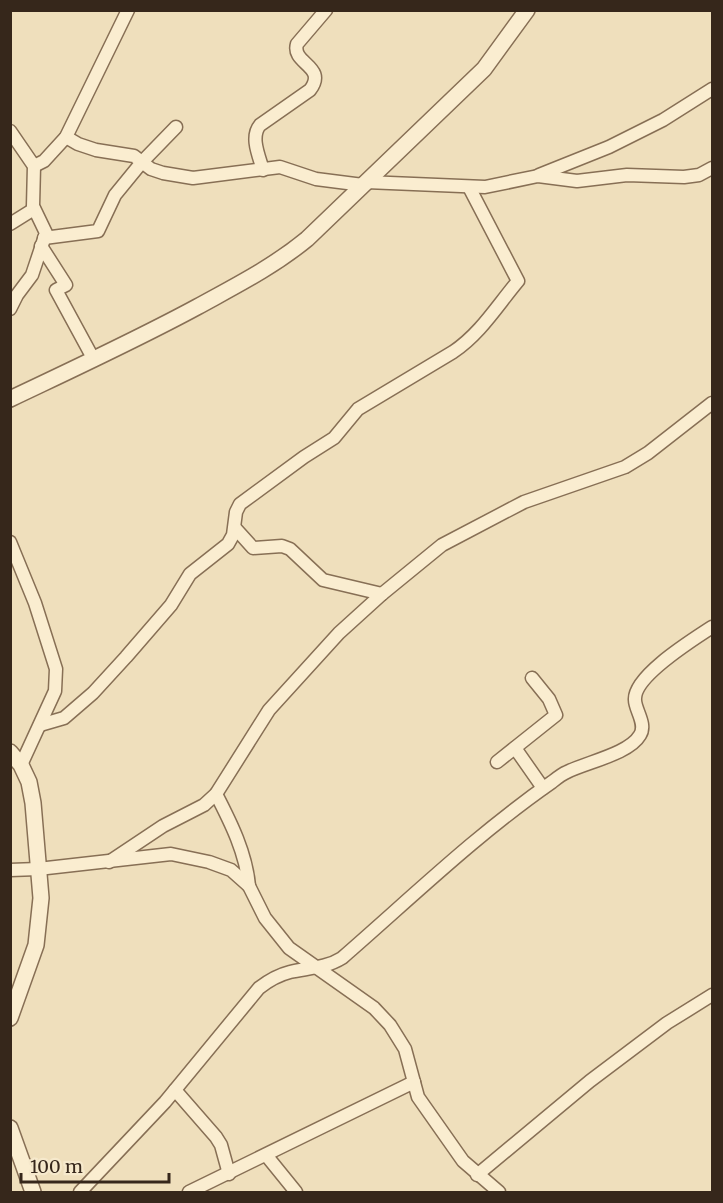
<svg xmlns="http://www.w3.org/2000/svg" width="723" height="1203" font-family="Merriweather,serif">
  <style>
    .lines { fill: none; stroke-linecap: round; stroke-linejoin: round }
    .minor-casing { stroke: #876f55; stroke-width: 15 }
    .tertiary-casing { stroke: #876f55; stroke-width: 18 }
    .minor { stroke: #faedd0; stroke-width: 12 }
    .tertiary { stroke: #faedd0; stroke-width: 15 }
  </style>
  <rect width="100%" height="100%" fill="#efdfbc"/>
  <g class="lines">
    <defs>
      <g id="minor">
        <polyline points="10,131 34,166 33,206 46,233 32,275 17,295 10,309"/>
        <polyline points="66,137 78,144 96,150 134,156 151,169 163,173 193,178 280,167 316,179 363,185"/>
        <polyline points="34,166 44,161 66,137 128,10"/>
        <path d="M 263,170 C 259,156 250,137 260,125 L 310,90 C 328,66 291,64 297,44 L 326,10"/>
        <polyline points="539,175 609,147 663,120 712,89"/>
        <polyline points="366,182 485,187 538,176 577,181 627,175 684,177 699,175 712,168"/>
        <polyline points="10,224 34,209"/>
        <polyline points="44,238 98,231 115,195 142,162 176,127"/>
        <polyline points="41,246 66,285 56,290 94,360"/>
        <polyline points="235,528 253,548 282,546 290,549 323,580 382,594"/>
        <polyline points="10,542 35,603 56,669 55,691 21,765"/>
        <path d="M 40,725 L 64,718 L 93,693 L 126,657 L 171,605 L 190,574 L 228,544 L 233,535 L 236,512 L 240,504 L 304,457 L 334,438 L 358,409 L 453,352 C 480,334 497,306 518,281 L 469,187"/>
        <polyline points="515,748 543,788"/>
        <polyline points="497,762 556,715 549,699 532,678"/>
        <path d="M 216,794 C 231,823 246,853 249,886"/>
        <polyline points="109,862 163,826 204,805 216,794 269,710 339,633 382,594 442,545 524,502 625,467 648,453 712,403"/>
        <polyline points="10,870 38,869 171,854 209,862 231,870 249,886 265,918 289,948 374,1008 390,1025 405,1049 418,1097 463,1161 499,1192"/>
        <polyline points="175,1090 216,1137 221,1145 229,1174"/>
        <polyline points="266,1155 296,1192"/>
        <polyline points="477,1175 590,1081 667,1023 712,995"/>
        <path d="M 80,1192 L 165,1102 L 259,988 C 268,981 278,975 290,972 C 308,968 326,968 342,958 C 411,898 477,834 552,782 C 557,778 562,774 567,772 C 587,762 629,754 640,735 C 647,724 635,710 635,700 C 633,676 694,639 712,627"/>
        <polyline points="189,1192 414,1082"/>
      </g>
      <g id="tertiary">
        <path d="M 10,399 C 73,369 136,340 197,307 C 235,286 273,267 307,239 L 484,69 L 527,10"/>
        <polyline points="10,752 21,765 29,782 33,803 41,898 36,945 10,1018"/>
        <polyline points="10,1128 33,1192"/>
      </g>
    </defs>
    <!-- minor casing -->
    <use href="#minor" class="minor-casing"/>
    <!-- tertiary casing -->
    <use href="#tertiary" class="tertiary-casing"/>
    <!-- minor -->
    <use href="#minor" class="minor"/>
    <!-- tertiary -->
    <use href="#tertiary" class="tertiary"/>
  </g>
  <!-- border -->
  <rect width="723" height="1203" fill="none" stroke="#36271b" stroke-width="24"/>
  <!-- scale -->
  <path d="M21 1173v9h148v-9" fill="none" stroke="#36271b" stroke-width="3"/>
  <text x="30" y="1173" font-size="18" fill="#36271b" stroke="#f6e9cc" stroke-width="4.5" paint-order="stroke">100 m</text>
</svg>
